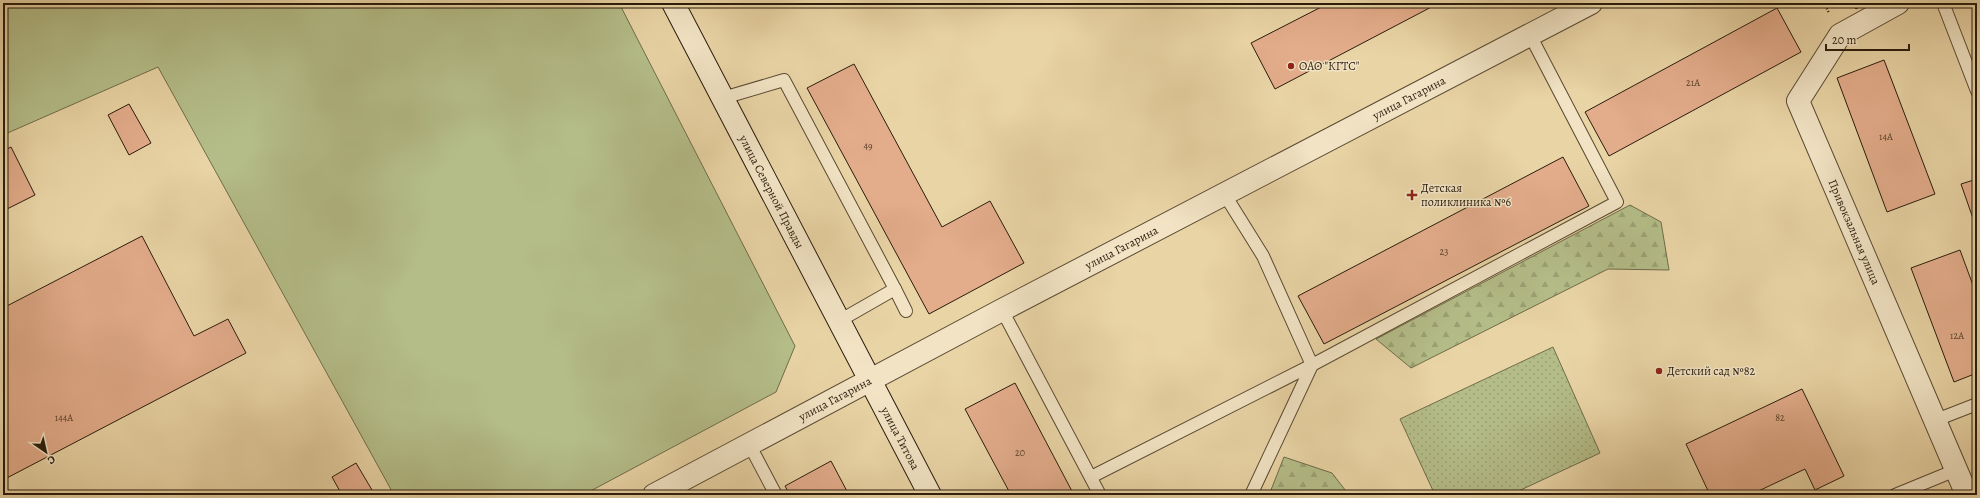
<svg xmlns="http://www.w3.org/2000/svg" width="1980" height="498" font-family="Alegreya,serif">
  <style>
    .grass { fill: url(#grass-dots); stroke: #6f6c4a }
    .forest { fill: url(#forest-firs); stroke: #6f6c4a }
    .garden { fill: #b4bd88; stroke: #6f6c4a }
    .building { fill: #e3ac8b; stroke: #2a1c0b }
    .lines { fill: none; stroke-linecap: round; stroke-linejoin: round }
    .service-casing { stroke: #5a4a32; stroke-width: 14 }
    .minor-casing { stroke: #5a4a32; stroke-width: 24 }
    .secondary-casing { stroke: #2a1c0b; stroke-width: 24 }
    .path { stroke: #2a1c0b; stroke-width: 2.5; stroke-dasharray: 1 2; stroke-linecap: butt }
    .service { stroke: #f1e3c4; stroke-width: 12 }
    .minor { stroke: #f1e3c4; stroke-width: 22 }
    .secondary { stroke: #f1e3c4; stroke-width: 22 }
    .poi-dot { fill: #8f2418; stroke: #f1e3c4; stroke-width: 1.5 }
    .labels { text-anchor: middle; stroke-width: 3; stroke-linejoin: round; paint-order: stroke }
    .number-label { font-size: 10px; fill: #58402b }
    .poi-label { font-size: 12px; fill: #2a1c0b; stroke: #f1e3c4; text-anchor: start }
    .street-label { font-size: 12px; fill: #2a1c0b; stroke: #f1e3c4 }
  </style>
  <defs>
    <pattern id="grass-dots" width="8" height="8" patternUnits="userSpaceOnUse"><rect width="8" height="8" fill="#b4bd88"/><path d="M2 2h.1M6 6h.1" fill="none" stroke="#9ba274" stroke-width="1.8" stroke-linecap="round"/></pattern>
    <pattern id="forest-firs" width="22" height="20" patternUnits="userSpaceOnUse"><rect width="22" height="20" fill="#b4bd88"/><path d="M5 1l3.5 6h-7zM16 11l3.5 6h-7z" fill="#9ba274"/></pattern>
  </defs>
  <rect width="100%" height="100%" fill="#e9d4a5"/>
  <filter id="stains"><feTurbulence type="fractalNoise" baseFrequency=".005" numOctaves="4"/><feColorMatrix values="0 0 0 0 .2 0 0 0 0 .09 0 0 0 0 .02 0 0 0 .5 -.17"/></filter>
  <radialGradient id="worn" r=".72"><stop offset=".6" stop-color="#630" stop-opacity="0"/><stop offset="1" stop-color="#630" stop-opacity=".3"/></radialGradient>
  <!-- grass -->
  <polygon class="grass" points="1553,347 1600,453 1510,495 1435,495 1400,419"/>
  <!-- forest -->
  <g class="forest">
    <polygon points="1630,205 1661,222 1669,270 1608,269 1411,368 1376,339"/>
    <polygon points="1284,457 1332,473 1349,495 1269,495"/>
  </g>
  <!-- garden -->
  <polygon class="garden" points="3,3 619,3 795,346 776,392 583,495 394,495 158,67 3,135"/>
  <!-- building -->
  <g class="building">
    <polygon points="1329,3 1439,3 1275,89 1251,43"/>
    <polygon points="1852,3 1865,3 1856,9"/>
    <polygon points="1777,8 1801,52 1609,156 1585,112"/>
    <polygon points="1884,60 1935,194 1887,212 1837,78"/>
    <polygon points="854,64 942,227 990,201 1024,263 929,314 807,88"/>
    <polygon points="129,104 151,143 129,155 108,115"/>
    <polygon points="11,147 35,195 3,211 3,151"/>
    <polygon points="1563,157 1589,206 1324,344 1298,296"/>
    <polygon points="1977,179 1977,230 1961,184"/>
    <polygon points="142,236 194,336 228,319 246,353 3,480 3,308"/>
    <polygon points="1960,250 1977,296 1977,373 1954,382 1911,268"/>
    <polygon points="1015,383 1074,495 1011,495 965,409"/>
    <polygon points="1802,389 1844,476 1815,490 1805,469 1750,495 1710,495 1686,444"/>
    <polygon points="831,461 849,495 790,495 785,486"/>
    <polygon points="356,463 375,495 342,495 332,477"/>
  </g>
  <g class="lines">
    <defs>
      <g id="service">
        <polyline points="1943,3 1977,91"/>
        <polyline points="723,98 784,80 895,289 839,321"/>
        <polyline points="1225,195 1263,256 1312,365 1251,495"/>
        <polyline points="895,289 906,311"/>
        <polyline points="1002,310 1100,495"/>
        <polyline points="1936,420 1977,404"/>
        <polyline points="749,444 776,495"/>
        <polyline points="1091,477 1312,365 1617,202 1530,35"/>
        <polyline points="1895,495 1956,470"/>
      </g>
      <g id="minor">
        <path id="s1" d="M 1898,3 L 1840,35 L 1798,101 L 1967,495"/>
        <path id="s2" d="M 654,495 L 1002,310 L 1591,3"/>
      </g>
      <g id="secondary">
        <path id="s3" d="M 673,3 L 930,495"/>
      </g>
    </defs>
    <!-- service casing -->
    <use href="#service" class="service-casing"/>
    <!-- minor casing -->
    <use href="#minor" class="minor-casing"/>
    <!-- secondary casing -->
    <use href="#secondary" class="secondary-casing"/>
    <!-- path -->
    <polyline class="path" points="1824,3 1829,13"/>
    <!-- service -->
    <use href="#service" class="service"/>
    <!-- minor -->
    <use href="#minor" class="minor"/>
    <!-- secondary -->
    <use href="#secondary" class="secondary"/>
  </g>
  <!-- markers -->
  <g class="poi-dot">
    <circle cx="1291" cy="66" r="4"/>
    <path d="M1410 189h4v4h4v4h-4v4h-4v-4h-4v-4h4z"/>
    <circle cx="1659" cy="371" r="4"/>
  </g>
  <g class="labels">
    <!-- number labels -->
    <g class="number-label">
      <text x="1693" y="86">21А</text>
      <text x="1886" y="140">14А</text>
      <text x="868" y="149">49</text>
      <text x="1444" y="255">23</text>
      <text x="1957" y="339">12А</text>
      <text x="64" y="421">144А</text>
      <text x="1780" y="421">82</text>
      <text x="1020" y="456">20</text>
    </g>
    <!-- poi labels -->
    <g class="poi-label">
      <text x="1299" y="70">ОАО "КГТС"</text>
      <text x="1421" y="192">Детская<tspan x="1421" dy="14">поликлиника №6</tspan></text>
      <text x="1667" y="375">Детский сад №82</text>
    </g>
    <!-- street labels -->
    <g class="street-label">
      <text dy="4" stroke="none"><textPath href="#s2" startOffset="853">улица Гагарина</textPath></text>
      <text dy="4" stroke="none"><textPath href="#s3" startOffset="213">улица Северной Правды</textPath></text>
      <text dy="4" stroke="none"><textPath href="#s1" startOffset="287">Привокзальная улица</textPath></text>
      <text dy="4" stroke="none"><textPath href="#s2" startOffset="529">улица Гагарина</textPath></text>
      <text dy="4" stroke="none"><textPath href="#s2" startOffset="205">улица Гагарина</textPath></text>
      <text dy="4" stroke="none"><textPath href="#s3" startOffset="491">улица Титова</textPath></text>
    </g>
  </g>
  <!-- margin -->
  <rect width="1980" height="498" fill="none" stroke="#e9d4a5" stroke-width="16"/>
  <rect x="4" y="4" width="1972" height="490" fill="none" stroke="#2a1c0b" stroke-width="2"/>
  <rect x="8" y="8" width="1964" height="482" fill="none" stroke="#2a1c0b"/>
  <!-- north arrow -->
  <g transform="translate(46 452) rotate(146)" stroke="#f1e3c4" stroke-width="3" paint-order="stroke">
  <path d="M0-3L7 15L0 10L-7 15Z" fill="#2a1c0b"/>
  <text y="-6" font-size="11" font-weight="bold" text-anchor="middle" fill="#2a1c0b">С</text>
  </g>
  <!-- scale -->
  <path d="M1826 44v6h83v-6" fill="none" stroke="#2a1c0b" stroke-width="2"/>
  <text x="1832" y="44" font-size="12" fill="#2a1c0b" stroke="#f1e3c4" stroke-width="3" paint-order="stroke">20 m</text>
  <rect width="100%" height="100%" filter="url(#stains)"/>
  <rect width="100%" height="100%" fill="url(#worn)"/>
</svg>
